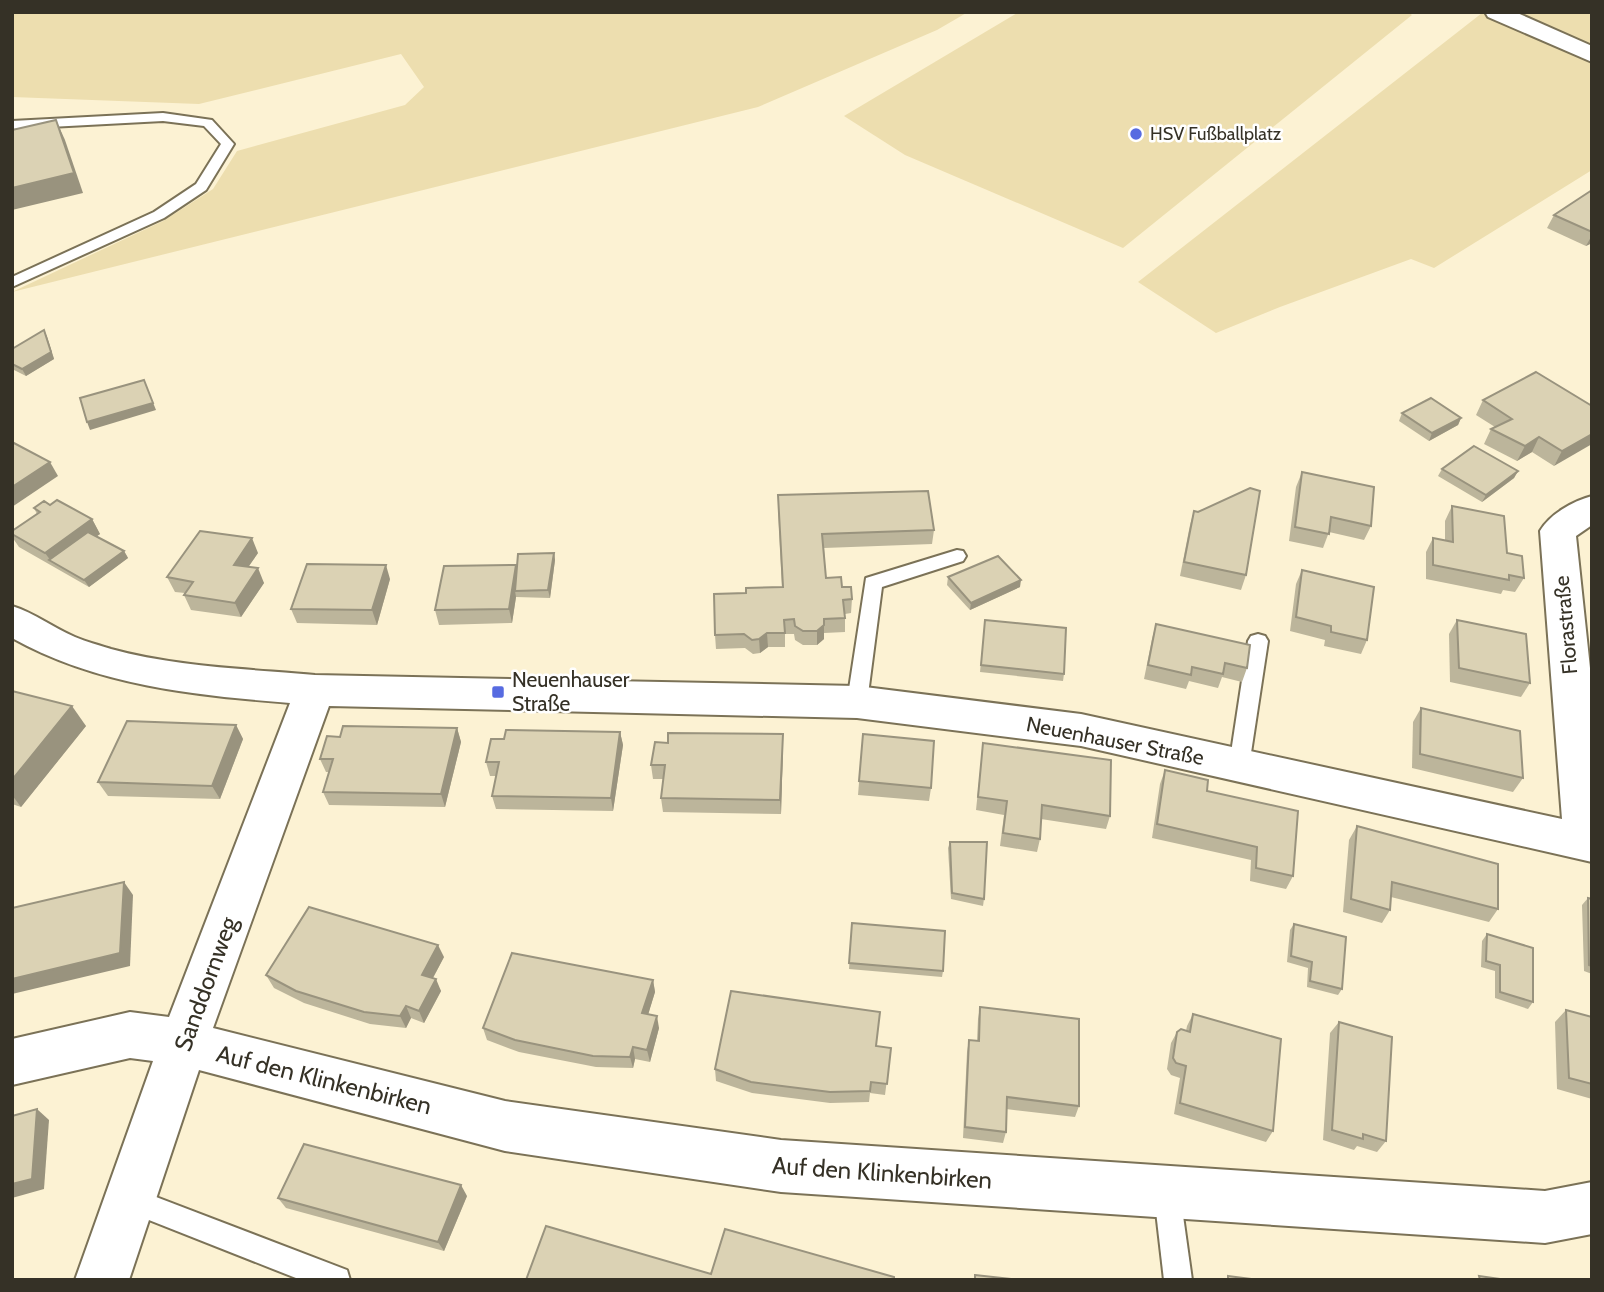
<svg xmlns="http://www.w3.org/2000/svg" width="1604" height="1292" font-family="Cabin,sans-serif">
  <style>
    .green { fill: #eddeaf }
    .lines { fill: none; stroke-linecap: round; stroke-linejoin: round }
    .lane-casing { stroke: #7b7257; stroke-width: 4 }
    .street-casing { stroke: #7b7257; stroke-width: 4 }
    .lane { fill: #fff; fill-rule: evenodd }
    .street { fill: #fff; fill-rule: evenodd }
    .wall { fill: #bcb59b }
    .shaded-wall { fill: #99937e }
    .building { fill: #dbd2b4; stroke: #99937e; stroke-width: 2 }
    .poi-dot { fill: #576be1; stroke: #fff; stroke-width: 2.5 }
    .labels { text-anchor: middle; stroke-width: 5; stroke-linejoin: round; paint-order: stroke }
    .far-poi-label { font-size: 18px; fill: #353126; stroke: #fff; text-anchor: start }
    .street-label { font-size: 21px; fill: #353126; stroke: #fff }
    .poi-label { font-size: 21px; fill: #353126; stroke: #fff; text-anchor: start }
    .near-street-label { font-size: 24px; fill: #353126; stroke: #fff }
  </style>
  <rect width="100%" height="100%" fill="#fcf2d3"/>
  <!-- green -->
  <g class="green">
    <polygon points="12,12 968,12 937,30 758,107 12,292 163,221 213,189 237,151 405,105 424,87 401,54 199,104 12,97"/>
    <polygon points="1019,12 1408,12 1412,15 1123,248 905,155 844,116"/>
    <polygon points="1506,12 1592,12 1592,48"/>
    <polygon points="1482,13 1592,62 1592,170 1434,268 1411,259 1280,307 1216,333 1138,282"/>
  </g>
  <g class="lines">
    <defs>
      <g id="lane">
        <polygon points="163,113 212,120 234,144 206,190 164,218 12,287 12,277 154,212 196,184 221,144 204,126 163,121 12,129 12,121"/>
        <polygon points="957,550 963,551 966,556 963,561 882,587 867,702 864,708 857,710 850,708 847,702 866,578"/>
        <polygon points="1258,634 1265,636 1268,641 1249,766 1246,772 1239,774 1232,772 1229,766 1248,641 1251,636"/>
        <polygon points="1167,1181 1176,1185 1180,1194 1192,1280 1164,1280 1154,1194 1158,1185"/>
        <polygon points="130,1187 347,1270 350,1280 301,1280 121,1209 117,1200 121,1191"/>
      </g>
      <g id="street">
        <polygon points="1485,12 1515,12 1592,46 1592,62 1488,17"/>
        <path d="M 1592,496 L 1592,525 L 1576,536 L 1592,687 L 1592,862 L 1081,746 L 857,718 L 329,706 L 213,1028 L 505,1101 L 781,1140 L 1545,1191 L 1592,1182 L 1592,1234 L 1545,1243 L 781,1192 L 505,1151 L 199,1070 L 129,1280 L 75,1280 L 153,1061 L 130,1058 L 12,1085 L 12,1039 L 130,1012 L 169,1017 L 290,703 C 194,695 98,686 12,638 L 12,606 C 35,613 53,628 75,637 C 87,642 99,645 111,649 C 176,667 248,669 315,675 L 857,686 L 1081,714 L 1562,819 L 1540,531 C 1550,514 1573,501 1592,496 Z"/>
      </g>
    </defs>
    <!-- lane casing -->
    <use href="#lane" class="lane-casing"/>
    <!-- street casing -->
    <use href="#street" class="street-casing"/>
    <!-- lane -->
    <use href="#lane" class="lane"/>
    <!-- street -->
    <use href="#street" class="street"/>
  </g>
  <!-- wall -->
  <g class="wall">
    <polygon points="1592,190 1592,243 1586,246 1547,228 1554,215"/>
    <polygon points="44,330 47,337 54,359 26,376 12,369 12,349"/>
    <polygon points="1483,400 1592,406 1554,466 1532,452 1517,461 1484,444 1491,429 1495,427 1476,415"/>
    <polygon points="1402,413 1461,418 1458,425 1429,441 1399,421"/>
    <polygon points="1442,469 1518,471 1514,478 1482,502 1438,476"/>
    <polygon points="1302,472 1371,526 1364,540 1329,532 1323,548 1289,541 1296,487"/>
    <polygon points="50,505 92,519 100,534 96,536 124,551 128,558 89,587 19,547 12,537 12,531 37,514 34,508"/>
    <polygon points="1452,506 1507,553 1524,578 1515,592 1503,590 1501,594 1426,579 1426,552 1433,538 1445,540 1445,521"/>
    <polygon points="778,509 934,530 932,544 824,548 826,578 842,587 852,599 851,613 845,614 845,632 824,633 824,639 817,645 803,645 795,640 794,634 785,634 785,647 768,647 760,653 753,654 745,648 716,649 715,635 746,593 782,587"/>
    <polygon points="1194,511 1246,575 1241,590 1180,576 1190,525"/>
    <polygon points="258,553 248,567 264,583 241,617 191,610 184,595 185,593 175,592 167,577"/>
    <polygon points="554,553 555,560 550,598 516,597 512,623 439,625 435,610"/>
    <polygon points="1302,570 1367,640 1361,654 1324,646 1325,640 1290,631 1296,584"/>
    <polygon points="948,577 1020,587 970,610 947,585"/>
    <polygon points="390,579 377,625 297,623 291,609"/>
    <polygon points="985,620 1064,674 1063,681 980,672"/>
    <polygon points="1457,620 1530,683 1521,697 1450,682 1449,634"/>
    <polygon points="1156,624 1247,668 1242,682 1222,677 1218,688 1189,681 1186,689 1144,679 1152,639"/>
    <polygon points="12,691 86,726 21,807 12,804"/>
    <polygon points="1421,708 1523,778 1513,792 1412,768 1413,722"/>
    <polygon points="236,725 243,739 220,799 108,796 98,782"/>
    <polygon points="457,728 461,742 445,807 329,805 323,792 329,772 326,772 320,759 340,737"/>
    <polygon points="620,732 623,745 613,811 496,809 492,796 496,776 490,776 486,762 504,739"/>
    <polygon points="863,734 931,788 929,801 858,795"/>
    <polygon points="983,743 1110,816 1106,829 1041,819 1040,839 1037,852 1000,846 1004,815 976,810"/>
    <polygon points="783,748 781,814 663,812 661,798 663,779 653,779 651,765"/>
    <polygon points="1165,770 1207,791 1293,876 1286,889 1250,881 1251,860 1152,838 1160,784"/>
    <polygon points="1357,826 1498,909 1489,922 1391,897 1390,910 1382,923 1343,912 1349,840"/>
    <polygon points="950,842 984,899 983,906 951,899 948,848"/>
    <polygon points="1588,898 1592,899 1592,974 1584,971 1582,905"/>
    <polygon points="852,923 943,971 942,977 849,969"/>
    <polygon points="1294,924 1342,989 1338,995 1307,987 1308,968 1287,962 1290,930"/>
    <polygon points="1487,934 1533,1002 1528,1009 1495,998 1495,971 1481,967 1482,941"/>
    <polygon points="444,957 433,978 441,991 424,1023 411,1018 406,1028 370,1024 304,1003 274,988 266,975"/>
    <polygon points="653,980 655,992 648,1014 659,1028 650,1062 635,1059 633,1068 596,1067 519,1052 487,1040 483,1028"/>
    <polygon points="980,1007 1079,1106 1075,1117 1006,1109 1006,1132 1003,1143 963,1138 967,1052 969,1040 977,1041 978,1019"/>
    <polygon points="1566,1010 1592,1017 1592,1099 1557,1089 1555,1022"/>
    <polygon points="1193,1014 1273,1131 1266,1142 1174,1114 1180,1078 1171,1075 1167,1069 1171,1043 1177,1032 1186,1031 1187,1026"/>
    <polygon points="1339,1022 1386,1141 1377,1152 1357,1146 1354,1150 1323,1140 1330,1033"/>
    <polygon points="876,1046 891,1048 885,1095 870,1093 869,1102 830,1103 752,1093 716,1081 715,1069"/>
    <polygon points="467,1196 444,1251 286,1208 278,1198"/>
  </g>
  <!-- shaded-wall -->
  <g class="shaded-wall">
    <polygon points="56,120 65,140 83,193 12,210 12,188"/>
    <polygon points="1592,235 1592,243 1586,246"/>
    <polygon points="44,330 47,337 54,359 26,376 22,369"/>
    <polygon points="144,380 156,410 90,430 87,422"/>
    <polygon points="1461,418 1458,425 1429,441 1432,433"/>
    <polygon points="1592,434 1592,444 1554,466 1562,451"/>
    <polygon points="1539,437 1532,452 1517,461 1525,446"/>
    <polygon points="50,462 58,476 12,507 12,487"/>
    <polygon points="1518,471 1514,478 1482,502 1486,495"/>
    <polygon points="92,519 100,534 57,565 51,561 45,553"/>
    <polygon points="252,538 258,553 240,579 234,565"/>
    <polygon points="124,551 128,558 89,587 84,580"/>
    <polygon points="554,553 555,560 550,598 548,590"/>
    <polygon points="386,565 390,579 377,625 372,610"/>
    <polygon points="516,565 519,579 515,591 516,597 512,623 509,609"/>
    <polygon points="258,568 264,583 241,617 235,603"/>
    <polygon points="1021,580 1020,587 970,610 971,603"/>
    <polygon points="824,625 824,639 817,645 817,631"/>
    <polygon points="767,633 768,647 760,653 759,639"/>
    <polygon points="72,706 86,726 21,807 12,795 12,780"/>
    <polygon points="236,725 243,739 220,799 212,786"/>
    <polygon points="457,728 461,742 445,807 441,794"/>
    <polygon points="620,732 623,745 613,811 611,798"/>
    <polygon points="783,734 783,748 781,814 780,800"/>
    <polygon points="124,882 133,895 130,966 12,994 12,979"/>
    <polygon points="438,945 444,957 428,987 422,975"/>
    <polygon points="436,979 441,991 424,1023 419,1011"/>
    <polygon points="653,980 655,992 645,1025 642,1013"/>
    <polygon points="406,1006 411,1018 406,1028 400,1016"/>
    <polygon points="657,1016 659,1028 650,1062 647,1050"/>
    <polygon points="633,1047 635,1059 633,1068 630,1057"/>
    <polygon points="37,1109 49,1120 44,1189 12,1198 12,1184"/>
    <polygon points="461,1185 467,1196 444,1251 438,1242"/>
  </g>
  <!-- building -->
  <g class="building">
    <polygon points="56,120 74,173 12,188 12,130"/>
    <polygon points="1592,190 1592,232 1554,215"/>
    <polygon points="44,330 51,352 22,369 12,364 12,349"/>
    <polygon points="1536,372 1592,406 1592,434 1562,451 1539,437 1525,446 1491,429 1512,419 1483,400"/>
    <polygon points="144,380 153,403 87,422 80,398"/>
    <polygon points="1431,398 1461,418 1432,433 1402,413"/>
    <polygon points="12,442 50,462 12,487"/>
    <polygon points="1474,446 1518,471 1486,495 1442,469"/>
    <polygon points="1302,472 1374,487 1371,526 1331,517 1329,534 1295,527"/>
    <polygon points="1250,488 1260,491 1246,575 1184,562 1194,511 1198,512"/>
    <polygon points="928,491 934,530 822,534 826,578 841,577 842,587 851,587 852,599 843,600 845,618 824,619 824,625 817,631 803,631 795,626 794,619 784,620 785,633 767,633 759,639 752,640 744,634 715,635 714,594 746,593 746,588 783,587 778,495"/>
    <polygon points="57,500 92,519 45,553 12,534 12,531 40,512 34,508 44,501 50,505"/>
    <polygon points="1452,506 1504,516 1507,553 1522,556 1524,578 1509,575 1509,580 1433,565 1433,538 1453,542"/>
    <polygon points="200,531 252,538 234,565 258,568 235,603 184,595 193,582 167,577"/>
    <polygon points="88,532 124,551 84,580 49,560"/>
    <polygon points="554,553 548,590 515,591 518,554"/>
    <polygon points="998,556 1021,580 971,603 948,577"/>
    <polygon points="307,564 386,565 372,610 291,609"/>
    <polygon points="516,565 509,609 435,610 444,566"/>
    <polygon points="1302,570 1374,587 1367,640 1331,632 1331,626 1296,617"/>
    <polygon points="985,620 1066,628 1064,674 981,665"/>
    <polygon points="1457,620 1526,634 1530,683 1459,668"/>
    <polygon points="1156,624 1250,645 1247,668 1225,663 1223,674 1192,667 1191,675 1148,665"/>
    <polygon points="12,691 72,706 12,780"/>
    <polygon points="1421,708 1520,731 1523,778 1420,754"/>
    <polygon points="127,721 236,725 212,786 98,782"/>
    <polygon points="343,726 457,728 441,794 323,792 333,759 320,759 327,736 340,737"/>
    <polygon points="506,730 620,732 611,798 492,796 499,762 486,762 491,739 504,739"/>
    <polygon points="668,733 783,734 780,800 661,798 665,765 651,765 655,742 668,743"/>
    <polygon points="863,734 934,741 931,788 859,781"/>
    <polygon points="983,743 1111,760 1110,816 1042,805 1040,839 1003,833 1007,801 978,797"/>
    <polygon points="1165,770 1208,780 1207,791 1298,811 1293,876 1256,868 1257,847 1157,824"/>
    <polygon points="1357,826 1498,864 1498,909 1392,882 1390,910 1351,899"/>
    <polygon points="950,842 987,842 984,899 952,893"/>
    <polygon points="124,882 120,953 12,979 12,908"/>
    <polygon points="1588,898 1592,899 1592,966 1589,965"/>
    <polygon points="309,907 438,945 422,975 436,979 419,1011 406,1006 400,1016 364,1012 296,991 266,975"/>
    <polygon points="852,923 945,931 943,971 849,963"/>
    <polygon points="1294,924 1346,937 1342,989 1310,981 1312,962 1291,956"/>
    <polygon points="1487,934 1533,948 1533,1002 1500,992 1500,965 1486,961"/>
    <polygon points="512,953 653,980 642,1013 657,1016 647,1050 633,1047 630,1057 593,1056 515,1040 483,1028"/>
    <polygon points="731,991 880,1012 876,1046 891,1048 887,1084 871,1082 870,1091 830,1092 751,1082 715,1069"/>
    <polygon points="980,1007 1079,1019 1079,1106 1007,1097 1006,1132 965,1127 969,1040 979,1041"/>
    <polygon points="1566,1010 1592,1017 1592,1084 1569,1078"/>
    <polygon points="1193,1014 1281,1039 1273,1131 1180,1103 1186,1066 1176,1063 1173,1058 1177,1032 1181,1029 1190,1032"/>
    <polygon points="1339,1022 1392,1037 1386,1141 1363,1134 1363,1139 1332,1130"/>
    <polygon points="37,1109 32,1179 12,1184 12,1116"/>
    <polygon points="304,1144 461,1185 438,1242 278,1198"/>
    <polygon points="546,1226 711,1274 725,1229 894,1277 894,1280 526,1280"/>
    <polygon points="975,1275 1021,1280 975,1280"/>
    <polygon points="1228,1276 1259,1280 1228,1280"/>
    <polygon points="1479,1276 1507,1280 1480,1280"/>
  </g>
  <!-- markers -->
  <g class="poi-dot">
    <circle cx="1136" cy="134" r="7"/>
    <rect x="491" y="685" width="14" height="14" rx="3.5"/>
  </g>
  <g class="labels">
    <!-- far-poi labels -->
    <g class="far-poi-label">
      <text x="1150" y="140">HSV Fußballplatz</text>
    </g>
    <!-- street labels -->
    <g class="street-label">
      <text transform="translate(1566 625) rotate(-95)" y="7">Florastraße</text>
      <text transform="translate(1115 741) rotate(11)" y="7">Neuenhauser Straße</text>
    </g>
    <!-- poi labels -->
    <g class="poi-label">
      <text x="512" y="687">Neuenhauser<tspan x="512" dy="24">Straße</tspan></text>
    </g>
    <!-- near-street labels -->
    <g class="near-street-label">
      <text transform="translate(206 984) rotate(-70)" y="8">Sanddornweg</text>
      <text transform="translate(324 1080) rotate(14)" y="8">Auf den Klinkenbirken</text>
      <text transform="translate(882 1173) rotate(4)" y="8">Auf den Klinkenbirken</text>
    </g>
  </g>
  <!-- border -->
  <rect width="1604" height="1292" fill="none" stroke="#353126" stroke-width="28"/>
</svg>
